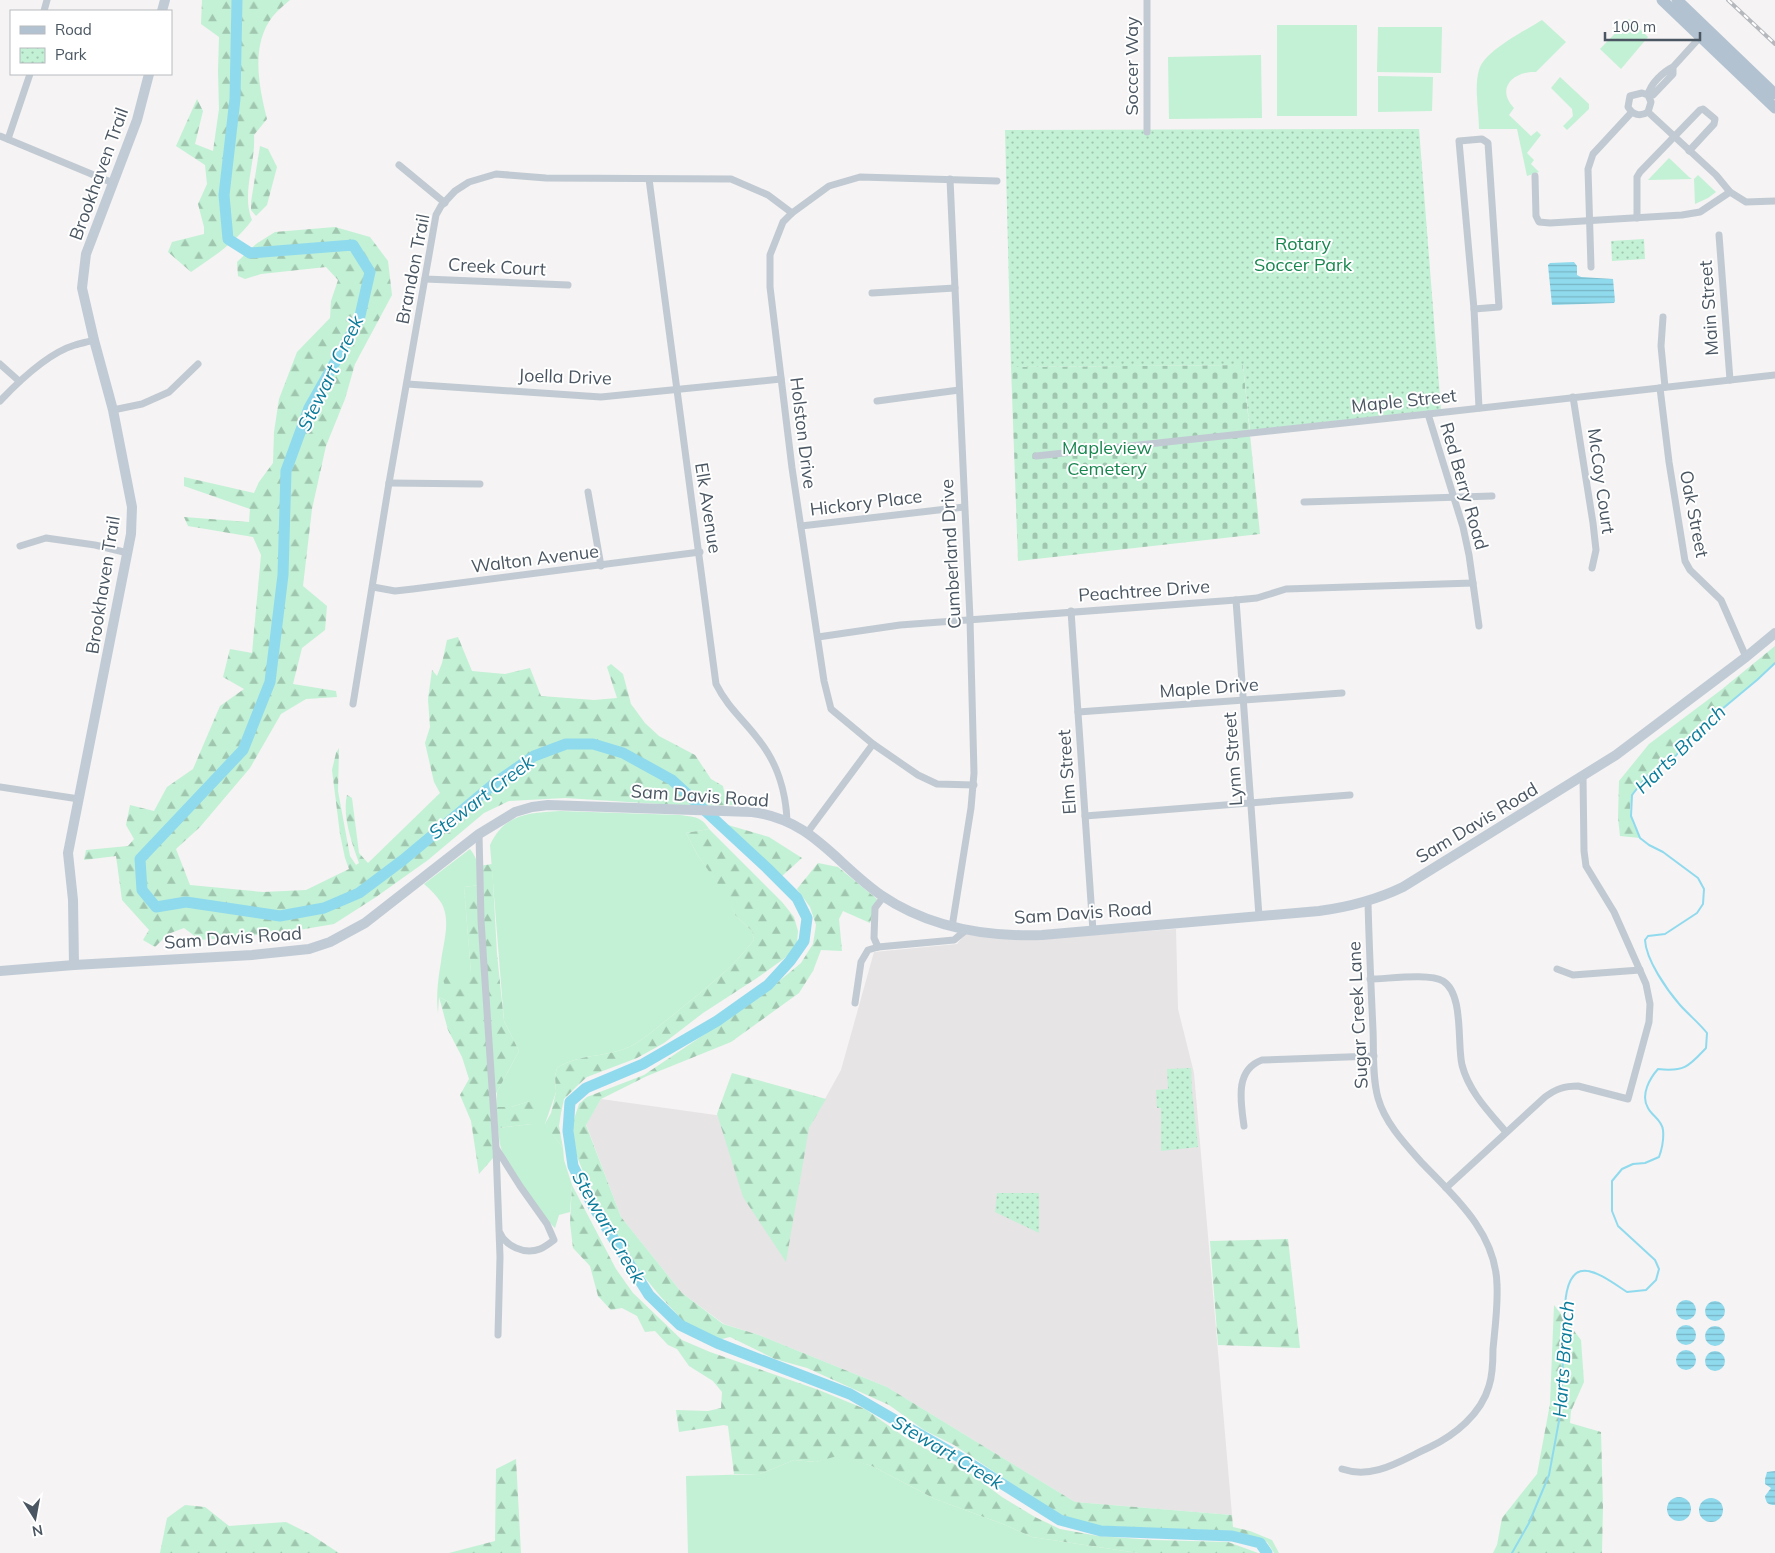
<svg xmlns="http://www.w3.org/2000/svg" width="1775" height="1553" font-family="Mulish,sans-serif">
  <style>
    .education { fill: #e6e4e5 }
    .grass { fill: #c3f1d5 }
    .forest { fill: url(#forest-firs) }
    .cemetery { fill: url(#cemetery-stones) }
    .park { fill: url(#park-dots) }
    .water { fill: url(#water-rules) }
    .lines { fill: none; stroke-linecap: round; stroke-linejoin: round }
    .stream { stroke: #90daee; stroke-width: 2 }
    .river { stroke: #90daee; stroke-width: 11 }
    .street { stroke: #c1cad2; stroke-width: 7 }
    .secondary { stroke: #c1cbd6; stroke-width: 10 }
    .primary { stroke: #b3c2d1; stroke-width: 11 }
    .rail-casing { stroke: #b5b8bd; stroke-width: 4 }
    .rail { stroke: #fff; stroke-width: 2; stroke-dasharray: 5.5; stroke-linecap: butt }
    .labels { text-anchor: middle; stroke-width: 4; stroke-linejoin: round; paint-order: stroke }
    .street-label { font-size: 18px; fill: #4a5661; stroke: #fff }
    .park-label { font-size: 18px; fill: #17864f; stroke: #fff }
    .water-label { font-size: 19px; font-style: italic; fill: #0c7c9b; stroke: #fff }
  </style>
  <defs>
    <pattern id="forest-firs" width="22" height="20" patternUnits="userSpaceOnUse" patternTransform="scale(1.25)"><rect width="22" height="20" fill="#c3f1d5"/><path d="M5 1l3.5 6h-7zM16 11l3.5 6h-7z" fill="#a0c6b0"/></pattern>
    <pattern id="cemetery-stones" width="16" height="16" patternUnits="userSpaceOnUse" patternTransform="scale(1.25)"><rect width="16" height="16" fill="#c3f1d5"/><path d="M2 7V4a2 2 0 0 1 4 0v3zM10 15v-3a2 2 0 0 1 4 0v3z" fill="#a0c6b0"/></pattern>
    <pattern id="park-dots" width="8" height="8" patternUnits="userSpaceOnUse" patternTransform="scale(1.25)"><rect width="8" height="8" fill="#c3f1d5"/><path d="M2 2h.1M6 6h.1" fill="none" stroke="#a0c6b0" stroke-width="1.8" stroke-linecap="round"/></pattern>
    <pattern id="water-rules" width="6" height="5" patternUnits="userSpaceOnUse" patternTransform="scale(1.25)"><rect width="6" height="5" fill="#90daee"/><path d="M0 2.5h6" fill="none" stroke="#78b4c4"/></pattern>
  </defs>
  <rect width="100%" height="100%" fill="#f5f3f3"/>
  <!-- education -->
  <polygon class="education" points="1176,929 1178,1009 1194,1073 1232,1515 1075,1502 887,1387 759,1335 724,1324 682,1293 621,1217 586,1124 601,1099 809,1128 841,1070 874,952 957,944 965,934 1035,939"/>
  <!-- grass -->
  <g class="grass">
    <polygon points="1629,19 1648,37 1621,69 1600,49"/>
    <path d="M 1542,20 L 1566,42 L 1536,72 C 1514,71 1495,88 1514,108 L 1509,115 L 1531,136 L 1537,131 L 1541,135 L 1527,153 L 1534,160 L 1531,164 L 1539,172 L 1527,176 L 1517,129 L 1479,129 C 1479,112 1474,86 1479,70 C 1485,50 1525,31 1542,20 Z"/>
    <rect x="1277" y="25" width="80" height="91"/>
    <polygon points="1378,27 1442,27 1441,73 1377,72"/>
    <polygon points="1261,55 1262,118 1169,119 1168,57"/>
    <polygon points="1378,76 1433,77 1432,111 1378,112"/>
    <polygon points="1560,77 1589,104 1589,109 1567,130 1563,126 1573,116 1572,109 1551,88"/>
    <polygon points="1669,158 1689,177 1692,179 1648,180"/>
    <polygon points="1698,175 1716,192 1708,198 1695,204 1694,179"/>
    <path d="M 560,811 L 680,815 C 694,817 701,816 709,829 L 686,833 L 697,854 L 729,899 L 735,915 L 752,931 L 754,940 C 732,969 701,992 673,1015 C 660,1025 647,1037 633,1045 C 609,1058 579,1053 557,1068 L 555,1076 L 556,1092 L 545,1124 L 563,1148 L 564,1160 L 572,1185 L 570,1212 L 559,1215 L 555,1228 C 541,1215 508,1169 502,1151 C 499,1143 499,1135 498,1128 L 532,1124 L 530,1101 L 511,1107 L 496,1107 L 497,1092 L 519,1051 L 504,1021 L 490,845 C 505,813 529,813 560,811 Z"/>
    <path d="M 470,849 C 479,860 479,871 480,885 L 464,887 L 471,973 L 451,1003 L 439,997 L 438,1013 C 436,996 438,979 441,962 C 443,944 451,922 442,904 C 437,896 431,890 424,884 Z"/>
    <polygon points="837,1455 872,1466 935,1499 1003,1524 1032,1537 1138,1553 688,1553 686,1476 760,1474 794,1460 816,1462"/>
  </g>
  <!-- forest -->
  <g class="forest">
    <path d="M 202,0 L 290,0 C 284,5 278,10 273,16 C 250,45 259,87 267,119 L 254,135 C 256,163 241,194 252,220 C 235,243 213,257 191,272 L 168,252 L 172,242 L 204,234 L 204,227 L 198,204 L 207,184 L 205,165 L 176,146 L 197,99 L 203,111 L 195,144 L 213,151 L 219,109 L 218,71 L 219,37 L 201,24 Z"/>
    <polygon points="260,146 268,149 277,167 267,205 256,216 251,210 251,202"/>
    <path d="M 335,227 L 370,237 L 388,261 L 392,295 L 355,364 L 345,399 L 326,446 L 312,509 L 303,586 L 327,606 L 325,630 L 302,648 L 293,684 L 336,691 L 337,697 L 306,699 L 281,714 L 250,768 L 200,827 L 176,849 L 190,885 L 263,892 L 306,890 L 349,869 L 345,858 L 340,834 L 332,770 L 336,753 L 339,748 L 338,791 L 350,856 L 356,865 L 359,863 C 352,843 342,816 347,795 L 352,798 L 359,853 L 368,863 L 440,793 L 434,782 L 425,743 L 430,727 L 428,699 L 432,670 L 437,676 L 442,663 L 447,640 L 458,637 L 472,671 L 505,674 L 530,668 L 541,696 L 594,700 L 617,698 L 607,667 L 611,664 L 623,674 L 631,704 L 645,723 L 659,736 L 695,755 L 711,779 L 723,786 L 725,796 L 744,805 L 692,806 L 565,798 L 509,801 L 484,813 L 428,860 L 376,897 L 334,924 L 281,933 L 200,940 L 184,928 L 168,934 L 155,947 L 143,940 L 149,930 L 122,900 L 116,856 L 84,860 L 86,850 L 128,846 L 134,839 L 126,825 L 130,805 L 154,811 L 167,787 L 193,769 L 220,706 L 244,689 L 223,677 L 230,649 L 252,653 L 261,555 L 253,537 L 188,526 L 184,517 L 249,522 L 250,509 L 184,486 L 184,477 L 254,493 L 259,482 L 273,463 L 274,432 L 279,399 L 297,352 L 330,318 L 331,301 L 338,280 L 326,267 L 261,274 L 245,279 L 238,276 L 237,262 L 256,244 L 275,232 Z"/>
    <path d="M 1775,646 L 1775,663 L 1757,680 L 1680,744 C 1677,761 1672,756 1660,765 C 1645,777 1626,795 1631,816 C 1632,824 1637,831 1640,838 L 1620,836 L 1618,818 L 1619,781 L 1649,744 L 1721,690 Z"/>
    <polygon points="728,825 769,837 802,858 782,876"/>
    <path d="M 709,829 L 782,902 L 794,917 L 798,931 L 797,943 L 789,955 L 757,978 L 703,1013 L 664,1043 L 637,1058 L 587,1077 L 577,1086 L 564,1099 L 561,1113 L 559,1126 L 563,1148 L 553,1135 L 547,1132 L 545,1124 L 551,1113 L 556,1092 L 555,1076 L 557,1068 C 579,1053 609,1058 633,1045 C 647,1037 660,1025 673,1015 C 701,992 732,969 754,940 L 752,931 L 735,915 L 728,899 L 697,854 L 686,833 Z"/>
    <polygon points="818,863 838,867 877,899 870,923 843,911 839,919 842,951 821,950 813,971 799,993 731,1042 647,1076 601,1099 586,1125 621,1217 682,1293 723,1324 759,1335 887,1387 1075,1502 1232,1515 1233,1527 1250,1531 1272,1540 1279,1553 1274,1553 1267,1542 1232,1531 1099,1526 1064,1516 1044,1505 954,1445 924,1430 889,1405 807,1368 775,1359 730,1337 718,1340 712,1335 686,1324 660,1296 646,1279 598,1209 574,1149 573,1122 579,1104 587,1097 644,1075 760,997 801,963 813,944 816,925 810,907 797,889"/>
    <polygon points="492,864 497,954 504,1021 519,1051 497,1092 492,1099 496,1148 493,1158 479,1174 471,1121 460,1095 469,1079 462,1057 448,1030 439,997 451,1003 441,974 471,973 464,887 480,885 479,866"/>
    <polygon points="732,1073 826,1099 809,1128 786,1262 743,1197 717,1114"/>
    <polygon points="530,1101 537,1104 540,1114 532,1124 498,1128 496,1107 511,1107"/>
    <polygon points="572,1185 616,1269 633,1293 682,1340 710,1352 819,1390 865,1409 906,1438 967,1471 1002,1497 1035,1517 1060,1529 1098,1536 1154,1540 1228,1542 1258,1553 1138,1553 1032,1537 1003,1524 935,1499 872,1466 837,1456 816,1462 794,1460 760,1474 734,1474 728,1426 724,1425 679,1432 676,1410 708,1411 721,1408 722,1392 713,1381 689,1366 677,1349 668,1345 655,1331 645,1332 637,1316 622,1308 611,1310 598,1296 590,1266 573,1248 570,1223"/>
    <polygon points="1288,1239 1300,1348 1218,1345 1210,1241"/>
    <polygon points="1554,1305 1581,1340 1584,1382 1571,1411 1570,1423 1601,1432 1603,1507 1602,1553 1493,1553 1497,1545 1502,1518 1537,1474 1550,1404"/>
    <polygon points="516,1459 521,1553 449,1553 495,1541 496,1469"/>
    <polygon points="185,1505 205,1507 229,1526 286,1522 310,1534 339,1553 160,1553 167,1518"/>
  </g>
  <!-- cemetery -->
  <polygon class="cemetery" points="1243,365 1260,534 1018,561 1011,367"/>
  <!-- park -->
  <g class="park">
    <polygon points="1419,129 1441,410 1250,431 1243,365 1011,367 1005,130"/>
    <polygon points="1644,239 1645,259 1612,261 1611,241"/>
    <polygon points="1191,1068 1192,1091 1198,1147 1161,1151 1161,1108 1157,1108 1156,1090 1168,1089 1167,1069"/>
    <polygon points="997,1193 1039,1193 1039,1233 995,1212"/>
  </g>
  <!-- water -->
  <g class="water">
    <polygon points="1574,262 1577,266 1577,275 1581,277 1613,279 1615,301 1614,303 1552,305 1548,265 1550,263"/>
    <circle cx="1686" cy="1310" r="10"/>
    <circle cx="1715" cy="1311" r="10"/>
    <circle cx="1686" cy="1335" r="10"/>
    <circle cx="1715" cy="1336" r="10"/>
    <circle cx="1686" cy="1360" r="10"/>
    <circle cx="1715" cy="1361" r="10"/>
    <path d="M 1775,1471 L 1775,1505 C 1768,1505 1766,1503 1765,1496 L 1771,1488 L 1765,1484 L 1765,1479 L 1767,1472 Z"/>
    <circle cx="1679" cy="1509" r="12"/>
    <circle cx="1711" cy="1510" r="12"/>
  </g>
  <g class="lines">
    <!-- stream -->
    <path class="stream" d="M 1512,1553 L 1529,1523 L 1549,1475 L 1561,1410 L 1565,1305 C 1569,1250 1598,1273 1627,1292 L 1646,1290 L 1656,1280 L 1659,1269 L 1655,1260 L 1618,1226 L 1612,1211 L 1612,1181 L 1622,1169 L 1633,1164 L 1645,1163 L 1659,1157 C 1662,1149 1664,1140 1663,1130 C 1662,1120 1652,1116 1648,1108 C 1640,1095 1650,1078 1658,1069 C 1685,1072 1689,1066 1706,1048 L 1707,1033 C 1699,1023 1689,1015 1680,1005 C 1667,990 1646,960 1645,940 L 1648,936 L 1665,934 L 1697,913 L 1703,904 L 1704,889 L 1698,878 L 1663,852 L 1649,845 L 1640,838 L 1631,816 L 1632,795 L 1646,777 L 1662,764 L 1674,758 L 1678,753 L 1680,744 L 1757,680 L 1775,663"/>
    <!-- river -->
    <polyline class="river" points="237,0 235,99 224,195 228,239 250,253 353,245 370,272 359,320 309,408 286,471 283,575 270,682 243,750 140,859 142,890 156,907 186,902 280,916 324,908 359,893 403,860 495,783 534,756 566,744 593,744 623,753 672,780 767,868 797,898 807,918 804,941 790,961 768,985 717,1021 643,1064 586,1088 570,1102 568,1131 573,1166 593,1206 649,1295 680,1325 717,1343 850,1394 966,1461 1060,1520 1101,1531 1232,1536 1260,1543 1267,1553"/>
    <!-- street -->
    <g class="street">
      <polyline points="1147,0 1147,132"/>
      <polyline points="44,11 47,0"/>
      <path d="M 1673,67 L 1673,74 L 1653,95 L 1648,95 L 1651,102 L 1648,112 C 1640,117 1633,115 1628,107 L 1630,96 L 1642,93 L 1648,95 C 1650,84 1663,72 1673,67 L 1702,35"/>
      <polyline points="0,136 113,183"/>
      <polyline points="8,139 30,74"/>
      <polygon points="1482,139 1488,143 1499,307 1474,309 1459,141"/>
      <polyline points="399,165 445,203"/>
      <polyline points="1535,176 1536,216 1539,222 1550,223 1682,215 1700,212 1730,192 1716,175 1648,112"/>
      <path d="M 649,179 L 716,684 C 728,708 743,719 758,739 C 777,762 786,792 787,821"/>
      <polyline points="950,179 970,619 974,773 971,808 952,927"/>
      <polyline points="1730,192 1746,202 1775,201"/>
      <polyline points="1637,218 1637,177 1640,172 1700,110 1703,109 1715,119 1714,124 1689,151"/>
      <polyline points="1719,235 1730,380"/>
      <polyline points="1591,267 1588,169 1593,154 1631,113"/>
      <polyline points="425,279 568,285"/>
      <polyline points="872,293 955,288"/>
      <polyline points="1474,309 1479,408"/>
      <polyline points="1663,317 1661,346 1665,387"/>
      <polyline points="0,364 19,381"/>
      <polyline points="407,384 601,397 781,379"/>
      <polyline points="1660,388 1669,462 1685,561 1690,570 1721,600 1746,657"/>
      <polyline points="1573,397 1593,523 1596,550 1592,568"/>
      <path d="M 0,401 C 19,381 48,353 75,345 C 81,343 88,342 94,340"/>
      <polyline points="877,401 959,390"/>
      <polyline points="113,410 142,404 169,392 198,364"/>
      <polyline points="1428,414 1463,527 1469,555 1479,626"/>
      <polyline points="1036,456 1428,414 1775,375"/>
      <polyline points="389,483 480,484"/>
      <polyline points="588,492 601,566"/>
      <polyline points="1304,502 1492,496"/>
      <polyline points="801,526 964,507"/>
      <polyline points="20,546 46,538 95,545 128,553"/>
      <polyline points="373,587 395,591 413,589 700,552"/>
      <polyline points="1236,600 1259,916"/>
      <polyline points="1071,611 1093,931"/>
      <polyline points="818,637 900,625 1236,600 1257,598 1286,589 1473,583"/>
      <polyline points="353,704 389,483 436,215 441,206 455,191 469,182 496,174 546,178 731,179 768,195 792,213"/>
      <polyline points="1078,712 1342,693"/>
      <polyline points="974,785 937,784 918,775 873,744 831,709 824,681 792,468 770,287 770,255 783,222 792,213 829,186 860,177 997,181"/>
      <polyline points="0,787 79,799"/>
      <polyline points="1085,816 1350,795"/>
      <polyline points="807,833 873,744"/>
      <polyline points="479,834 481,920 496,1148"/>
      <polyline points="878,947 874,938 875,908 884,896"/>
      <polyline points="1557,969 1573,975 1640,970"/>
      <path d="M 1370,979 C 1387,979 1429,973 1443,981 C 1464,994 1457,1043 1462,1065 C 1469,1092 1489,1112 1506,1132"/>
      <polyline points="855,1003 861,962 868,950 878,947 954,940 966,930"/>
      <path d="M 1244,1126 C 1241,1103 1234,1070 1262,1060 L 1374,1056"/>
      <path d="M 1446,1188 L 1545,1097 C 1556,1089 1564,1086 1578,1086 L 1628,1099 L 1649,1022 L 1650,1004 L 1646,984 L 1614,912 L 1586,866 L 1584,851 L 1583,777"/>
      <path d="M 498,1335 L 500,1257 L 496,1148 L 520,1186 L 547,1224 L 554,1240 C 550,1243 545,1247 540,1249 C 524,1255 505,1246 499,1231"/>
      <path d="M 1342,1469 C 1374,1480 1401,1460 1430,1447 C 1455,1435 1481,1414 1489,1386 C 1493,1374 1493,1361 1493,1349 C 1495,1328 1498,1306 1497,1285 C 1496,1233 1455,1197 1422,1163 C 1405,1144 1385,1123 1378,1098 C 1372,1076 1374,1052 1373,1030 C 1371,987 1369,944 1368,902"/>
    </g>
    <!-- secondary -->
    <g class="secondary">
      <polyline points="162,11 165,0"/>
      <polyline points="74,965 73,900 68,853 131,534 132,507 113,410 94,340 82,288 86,254 137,120 149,74"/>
      <path d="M 0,971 L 74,965 L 252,955 L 309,949 L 330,942 L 365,923 L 479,834 L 515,812 L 532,807 L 548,805 L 752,812 C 813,820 835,863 881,895 C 928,927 986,937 1042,935 L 1319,911 C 1349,907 1376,900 1403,887 L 1616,755 L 1746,657 L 1775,633"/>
    </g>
    <!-- primary -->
    <g class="primary">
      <polyline points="1662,0 1775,108"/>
      <polyline points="1677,0 1775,94"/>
    </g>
    <defs>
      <polyline id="rail" points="1728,0 1775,44"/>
    </defs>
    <!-- rail casing -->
    <use href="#rail" class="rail-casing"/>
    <!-- rail -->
    <use href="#rail" class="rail"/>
  </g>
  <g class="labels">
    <!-- street labels -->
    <g class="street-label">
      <text transform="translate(1132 66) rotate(-90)" y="6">Soccer Way</text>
      <text transform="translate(99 174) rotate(-70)" y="6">Brookhaven Trail</text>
      <text transform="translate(497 267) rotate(3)" y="6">Creek Court</text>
      <text transform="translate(413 269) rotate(-79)" y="6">Brandon Trail</text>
      <text transform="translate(1709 308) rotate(-94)" y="6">Main Street</text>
      <text transform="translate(565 377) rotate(2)" y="6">Joella Drive</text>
      <text transform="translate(1404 401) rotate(-6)" y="6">Maple Street</text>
      <text transform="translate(803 433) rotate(83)" y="6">Holston Drive</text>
      <text transform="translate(1601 481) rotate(82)" y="6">McCoy Court</text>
      <text transform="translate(1464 486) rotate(74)" y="6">Red Berry Road</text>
      <text transform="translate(866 503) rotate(-7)" y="6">Hickory Place</text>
      <text transform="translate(708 508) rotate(81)" y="6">Elk Avenue</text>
      <text transform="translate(1694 514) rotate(79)" y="6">Oak Street</text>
      <text transform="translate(951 554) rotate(-93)" y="6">Cumberland Drive</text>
      <text transform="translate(535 559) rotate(-7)" y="6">Walton Avenue</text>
      <text transform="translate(103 585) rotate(-81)" y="6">Brookhaven Trail</text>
      <text transform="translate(1144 591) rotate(-4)" y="6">Peachtree Drive</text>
      <text transform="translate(1209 688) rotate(-4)" y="6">Maple Drive</text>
      <text transform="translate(1233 759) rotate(-94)" y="6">Lynn Street</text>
      <text transform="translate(1067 772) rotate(-94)" y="6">Elm Street</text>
      <text transform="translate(700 796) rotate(4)" y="6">Sam Davis Road</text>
      <text transform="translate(1477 823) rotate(-31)" y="6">Sam Davis Road</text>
      <text transform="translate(1083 913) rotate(-4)" y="6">Sam Davis Road</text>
      <text transform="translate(233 938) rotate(-4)" y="6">Sam Davis Road</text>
      <text transform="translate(1358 1015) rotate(-93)" y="6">Sugar Creek Lane</text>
    </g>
    <!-- park labels -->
    <g class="park-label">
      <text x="1303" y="250">Rotary<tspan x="1303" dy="21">Soccer Park</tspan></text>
      <text x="1107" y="454">Mapleview<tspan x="1107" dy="21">Cemetery</tspan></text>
    </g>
    <!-- water labels -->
    <g class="water-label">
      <text transform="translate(330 373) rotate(-64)" y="7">Stewart Creek</text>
      <text transform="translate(1680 749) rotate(-44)" y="7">Harts Branch</text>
      <text transform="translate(481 797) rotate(-37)" y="7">Stewart Creek</text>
      <text transform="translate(609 1227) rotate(60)" y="7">Stewart Creek</text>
      <text transform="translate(1563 1359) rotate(-86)" y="7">Harts Branch</text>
      <text transform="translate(948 1452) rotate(31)" y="7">Stewart Creek</text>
    </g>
  </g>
  <!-- legend -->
  <rect x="10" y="10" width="162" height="65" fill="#ffffff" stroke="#b7bbc0"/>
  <rect x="20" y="26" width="25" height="8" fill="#b3c2d1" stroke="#b7bbc0"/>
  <text x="55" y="35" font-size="15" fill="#4a5661">Road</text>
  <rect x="20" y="48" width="25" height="15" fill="url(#park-dots)" stroke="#b7bbc0"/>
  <text x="55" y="60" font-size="15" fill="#4a5661">Park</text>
  <!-- north arrow -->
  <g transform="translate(35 1518) rotate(169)" stroke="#ffffff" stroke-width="4" paint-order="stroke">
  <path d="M0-4L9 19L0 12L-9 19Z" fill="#4a5661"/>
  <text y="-8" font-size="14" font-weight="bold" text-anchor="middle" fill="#4a5661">N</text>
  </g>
  <!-- scale -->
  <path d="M1605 32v8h95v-8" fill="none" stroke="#4a5661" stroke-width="2.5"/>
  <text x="1612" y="32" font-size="15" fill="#4a5661" stroke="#ffffff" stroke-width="4" paint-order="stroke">100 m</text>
</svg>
